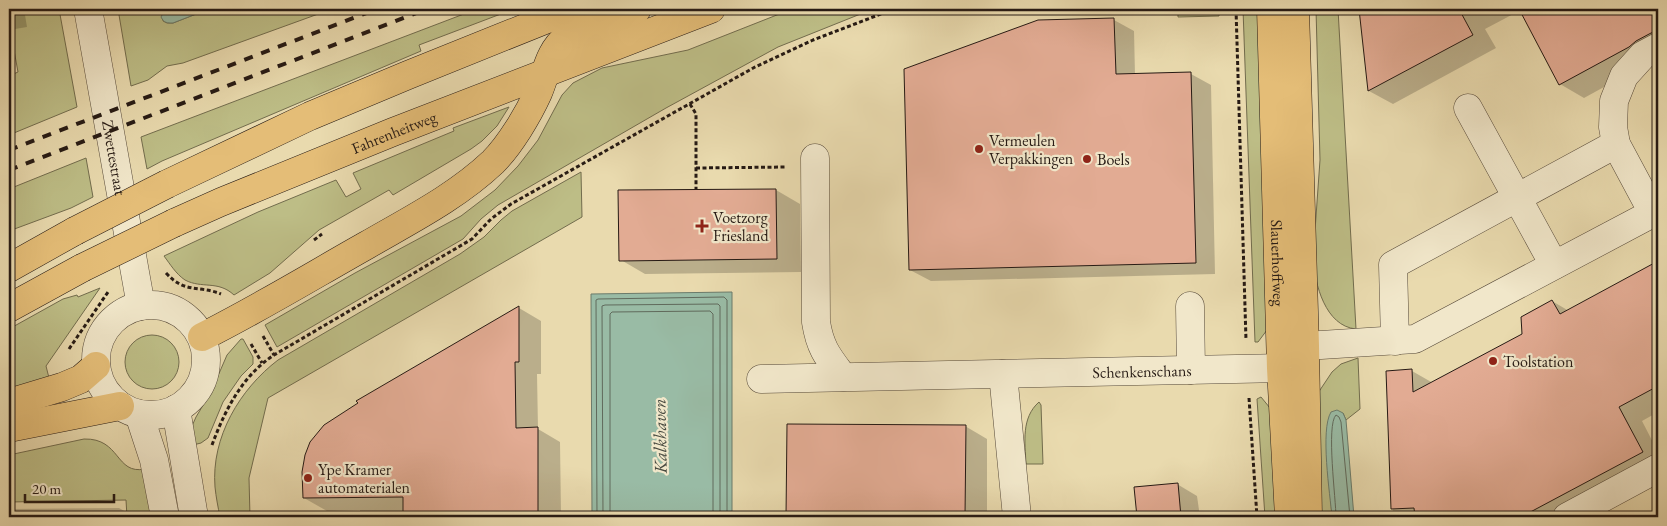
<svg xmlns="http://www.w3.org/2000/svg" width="1667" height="526" font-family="'EB Garamond',serif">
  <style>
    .green { fill: #bdbd86; stroke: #726c4d }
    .water { fill: #99bba5; stroke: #6b7b6b }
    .shadow { fill: #0003 }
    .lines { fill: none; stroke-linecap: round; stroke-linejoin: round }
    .shore { stroke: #606a5c; stroke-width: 1 }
    .building { fill: #e2ab93; stroke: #261a14 }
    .minor-casing { stroke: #574a3a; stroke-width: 29 }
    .major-casing { stroke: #261a14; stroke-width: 29 }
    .path { stroke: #261a14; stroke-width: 3; stroke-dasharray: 4 2.5; stroke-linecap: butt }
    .minor { stroke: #f1e7ca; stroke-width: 28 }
    .major { stroke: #e4bd77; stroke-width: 28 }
    .rail { stroke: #261a14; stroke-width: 4; stroke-dasharray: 9 9; stroke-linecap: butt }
    .major-bridge-casing { stroke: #261a14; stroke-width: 29; stroke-linecap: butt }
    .major-bridge { stroke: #e4bd77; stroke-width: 28 }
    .poi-dot { fill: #8f2418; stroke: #f1e7ca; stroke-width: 2 }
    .labels { text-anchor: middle; stroke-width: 4.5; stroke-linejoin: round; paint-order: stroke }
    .street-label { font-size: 16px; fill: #261a14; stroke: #f1e7ca }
    .poi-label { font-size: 16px; fill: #261a14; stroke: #f1e7ca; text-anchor: start }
    .water-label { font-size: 18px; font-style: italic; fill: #484a40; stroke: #f1e7ca }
  </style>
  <rect width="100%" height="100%" fill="#e9daae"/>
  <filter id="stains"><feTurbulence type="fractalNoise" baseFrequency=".004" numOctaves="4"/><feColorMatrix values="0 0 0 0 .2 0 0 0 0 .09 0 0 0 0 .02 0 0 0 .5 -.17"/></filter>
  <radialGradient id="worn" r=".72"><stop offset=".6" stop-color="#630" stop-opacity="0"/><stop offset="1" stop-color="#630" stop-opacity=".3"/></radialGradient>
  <!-- green -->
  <g class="green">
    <polygon points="9,9 59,9 77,107 9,135 9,76 18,72 9,23"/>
    <polygon points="118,9 173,9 163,13 163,21 167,23 173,23 209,9 332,9 183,63 167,66 148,80 131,86"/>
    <polygon points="477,9 514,9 419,45 421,51 162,161 147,169 141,137"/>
    <polygon points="799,9 873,9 778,47 666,108 498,205 481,219 463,239 277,347 265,325 355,273 461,216 495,190 518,166 538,140 562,95 573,83 602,68 688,50 787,11"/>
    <polygon points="1178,9 1219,9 1219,16 1178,17"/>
    <polygon points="1243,9 1261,9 1267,330 1258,342 1255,342"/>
    <path d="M 1316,9 L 1338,9 L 1356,329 C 1325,326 1315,284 1313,259 L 1320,160 Z"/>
    <path d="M 509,107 L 497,126 L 482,141 L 471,149 L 393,195 L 389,190 L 319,230 L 270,273 L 234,295 C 218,280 202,289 185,280 C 176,274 170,264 164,256 L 258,212 L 336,180 L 346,197 L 361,189 L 353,173 L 454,131 L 453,128 Z"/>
    <polygon points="86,158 93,197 71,208 9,231 9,189"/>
    <path d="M 581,172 L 582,217 L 268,398 L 249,478 L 250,517 L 220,517 C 218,507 216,497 215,487 C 211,437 240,389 278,360 L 460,254 L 484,237 L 501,220 L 512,211 Z"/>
    <polygon points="100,288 46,366 49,378 9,392 9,329 63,299 77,295 78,297"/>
    <circle cx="152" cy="362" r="27"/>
    <polygon points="241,339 243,339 253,357 253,364 241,376 223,402 208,438 201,443 193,445 192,426 196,417 211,392 227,355"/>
    <polygon points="1358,358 1360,409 1346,420 1343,413 1327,446 1332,517 1315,517 1318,393 1332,372 1341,364"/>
    <polygon points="1261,397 1270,408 1282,517 1265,517 1257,399"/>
    <path d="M 1039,402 L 1041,405 L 1043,464 L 1026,464 C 1025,442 1021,418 1039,402 Z"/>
    <path d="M 84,439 C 121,438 115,475 145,469 L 159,517 L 127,517 L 126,500 L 9,502 L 9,455 Z"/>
  </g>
  <!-- water -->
  <g class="water">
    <path d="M 173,9 L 209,9 L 173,23 C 167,23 164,23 161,17 L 163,13 Z"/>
    <polygon points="732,292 732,517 592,517 591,294"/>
    <path d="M 1337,410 L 1343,413 L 1346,420 L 1354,517 L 1332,517 C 1330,494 1320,430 1331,412 Z"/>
  </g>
  <!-- shadow -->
  <g class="shadow">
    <polygon points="9,9 24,9 27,27 9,30"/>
    <polygon points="1360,9 1589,9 1591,11 1596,9 1658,9 1658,56 1653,60 1584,98 1560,84 1521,10 1485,29 1496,48 1393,104 1369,91"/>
    <polygon points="1114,20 1134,31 1135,75 1191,74 1211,85 1215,274 931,281 910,270"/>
    <polygon points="1658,129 1658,143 1653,132"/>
    <polygon points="776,190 800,204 801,272 645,274 621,260 620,192"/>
    <polygon points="1658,262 1658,412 1642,421 1658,452 1658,469 1569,517 1393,517 1387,372 1412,371 1433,383 1523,335 1552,301 1569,311"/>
    <polygon points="519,308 541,321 541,374 537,374 538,429 560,442 561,517 360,517 360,510 327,511 304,498"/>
    <polygon points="788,425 965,426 987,439 987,517 788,517"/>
    <polygon points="1177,484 1197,496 1200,517 1073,517 1137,511"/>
    <polygon points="119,508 135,517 9,517 9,509"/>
  </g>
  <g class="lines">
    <!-- shore -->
    <g class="shore">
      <polyline points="597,517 596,300 598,299 724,297 727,300 727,517"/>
      <polyline points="603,517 602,306 605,305 718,304 720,306 720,517"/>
      <polyline points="610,517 610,314 612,312 710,311 713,314 713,517"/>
      <path d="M 1336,517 C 1336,500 1326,425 1336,415 L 1339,417 L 1341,422 L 1350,517"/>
    </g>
  </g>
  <!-- building -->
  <g class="building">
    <polygon points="1359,9 1459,9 1473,35 1368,91"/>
    <polygon points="1519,9 1653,9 1658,18 1658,31 1651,33 1636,41 1629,47 1559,85"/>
    <polygon points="1114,18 1116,74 1191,72 1196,263 909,270 904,69 1038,20"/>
    <polygon points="776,189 777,259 619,261 618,190"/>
    <polygon points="1658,261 1658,386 1619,407 1643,452 1521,517 1415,517 1414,508 1391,509 1386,371 1412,369 1413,392 1522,334 1521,317 1552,300 1560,314"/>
    <polygon points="519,306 519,362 515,362 516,428 538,427 538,517 403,517 403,497 303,498 302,472 305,455 310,442 324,425 358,403 356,401"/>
    <polygon points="787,424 966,425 965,517 786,517"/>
    <polygon points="1178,483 1181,517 1137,517 1134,487"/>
  </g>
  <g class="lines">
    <defs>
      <g id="minor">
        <path id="s1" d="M 88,9 L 141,306"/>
        <polyline points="1468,108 1554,265"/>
        <path d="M 815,158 L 816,322 C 820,348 828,357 843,377"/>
        <circle cx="151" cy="360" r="55"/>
        <polyline points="1190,306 1191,370"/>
        <polyline points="1395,341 1393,265 1616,144"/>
        <polyline points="1305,346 1415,339 1653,213 1616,144 1613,127 1614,101 1624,76 1643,55 1658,47"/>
        <polyline points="1003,374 1017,517"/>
        <path id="s2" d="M 761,379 L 1281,368"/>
        <polyline points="176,409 194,517"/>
        <polyline points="139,414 154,460 165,517"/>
        <polyline points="1567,517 1658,468"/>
      </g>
      <g id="major">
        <path id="s3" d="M 1271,9 L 1281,368 L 1289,517"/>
        <polyline points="1295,9 1305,346 1308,517"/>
        <polyline points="167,184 310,116 408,75 572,9"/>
        <path id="s4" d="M 174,223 L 221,202 L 393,132 L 711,9"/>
        <polyline points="9,268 75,231"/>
        <polyline points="9,308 82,268"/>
        <path d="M 202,337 C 258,309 312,276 367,245 C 410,220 456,197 493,162 C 510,145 528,115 538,93 C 547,72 548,52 567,37 L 637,9"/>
        <polyline points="9,403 62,387 81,379 96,366"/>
        <polyline points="9,428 120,406"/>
      </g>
    </defs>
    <!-- minor casing -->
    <use href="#minor" class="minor-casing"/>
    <!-- major casing -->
    <use href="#major" class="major-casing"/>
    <!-- path -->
    <g class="path">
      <polyline points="1236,9 1246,340"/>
      <polyline points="690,104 696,114 696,190"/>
      <polyline points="696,168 786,167"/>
      <polyline points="314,240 322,234"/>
      <path d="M 166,273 C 185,294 199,285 221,294"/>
      <polyline points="263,336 274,355"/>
      <polyline points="251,344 262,363"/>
      <polyline points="69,349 108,292"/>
      <polyline points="1249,398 1257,517"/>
      <path d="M 212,445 C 225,410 242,376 274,355 L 472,239 L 491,219 L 511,204 L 755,67 L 813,40 L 894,9"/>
    </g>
    <!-- minor -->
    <use href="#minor" class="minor"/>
    <!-- major -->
    <use href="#major" class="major"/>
    <!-- rail -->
    <g class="rail">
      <polyline points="9,150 377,9"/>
      <polyline points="9,170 427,9"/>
    </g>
    <defs>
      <g id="major-bridge">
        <polyline points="75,231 167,184"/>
        <polyline points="82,268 174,223"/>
      </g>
    </defs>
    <!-- major-bridge casing -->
    <use href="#major-bridge" class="major-bridge-casing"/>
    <!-- major-bridge -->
    <use href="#major-bridge" class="major-bridge"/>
  </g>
  <!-- markers -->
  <g class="poi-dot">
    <circle cx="979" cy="149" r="5"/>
    <circle cx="1087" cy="159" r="5"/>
    <path d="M699.5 218.5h5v5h5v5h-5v5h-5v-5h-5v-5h5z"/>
    <circle cx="1493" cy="361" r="5"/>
    <circle cx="308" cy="478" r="5"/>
  </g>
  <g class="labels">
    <!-- street labels -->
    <g class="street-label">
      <text dy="6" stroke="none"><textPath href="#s4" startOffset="238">Fahrenheitweg</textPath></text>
      <text dy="6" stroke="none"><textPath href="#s1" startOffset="151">Zwettestraat</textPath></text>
      <text dy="6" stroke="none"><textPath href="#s3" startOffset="254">Slauerhoffweg</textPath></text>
      <text dy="6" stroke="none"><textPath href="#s2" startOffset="381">Schenkenschans</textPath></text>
    </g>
    <!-- poi labels -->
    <g class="poi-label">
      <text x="989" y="146">Vermeulen<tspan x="989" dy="18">Verpakkingen</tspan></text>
      <text x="1097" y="165">Boels</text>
      <text x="713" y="223">Voetzorg<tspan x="713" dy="18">Friesland</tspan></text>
      <text x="1503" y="367">Toolstation</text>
      <text x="318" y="475">Ype Kramer<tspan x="318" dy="18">automaterialen</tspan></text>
    </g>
    <!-- water labels -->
    <g class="water-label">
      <text transform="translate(660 436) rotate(-91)" y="6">Kalkhaven</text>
    </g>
  </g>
  <!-- margin -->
  <rect width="1667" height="526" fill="none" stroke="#e9daae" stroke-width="30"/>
  <rect x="10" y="10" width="1647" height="506" fill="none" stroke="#261a14" stroke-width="2.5"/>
  <rect x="15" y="15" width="1637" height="496" fill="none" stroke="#261a14"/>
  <!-- scale -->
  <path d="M25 494v8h89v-8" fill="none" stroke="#261a14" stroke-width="2.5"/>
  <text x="32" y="494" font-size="15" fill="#261a14" stroke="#f1e7ca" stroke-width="4" paint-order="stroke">20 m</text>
  <rect width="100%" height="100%" filter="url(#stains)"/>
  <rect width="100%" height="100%" fill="url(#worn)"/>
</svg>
